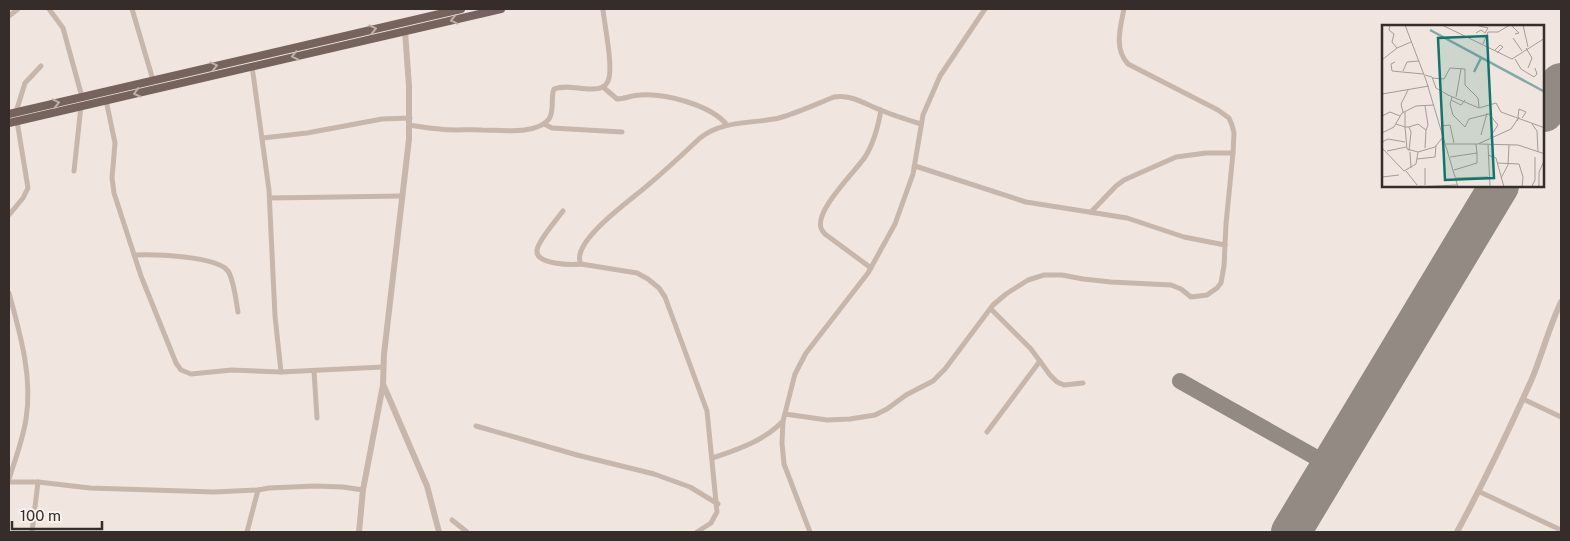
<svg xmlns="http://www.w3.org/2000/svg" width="1570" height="541" font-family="'Public Sans',sans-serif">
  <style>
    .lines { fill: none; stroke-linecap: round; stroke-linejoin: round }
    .taxiway { stroke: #938a84; stroke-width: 16 }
    .runway { stroke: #938a84; stroke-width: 40 }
    .minor { stroke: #c7b6ac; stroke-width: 5 }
    .tertiary { stroke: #c7b6ac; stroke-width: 6 }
    .primary { stroke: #76635d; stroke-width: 8 }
    .oneway { stroke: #beb1ab }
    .inset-river { fill: none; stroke: #81aaa8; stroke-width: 2.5 }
    .inset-road { fill: none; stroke: #a69c97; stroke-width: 1 }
    .view { fill: #0f766e; fill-opacity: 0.15; stroke: #0f766e; stroke-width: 2.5 }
    .inset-edge { fill: none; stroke: #362d2a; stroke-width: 2.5 }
  </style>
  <rect width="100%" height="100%" fill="#f0e6df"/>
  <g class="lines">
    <!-- taxiway -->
    <polyline class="taxiway" points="1180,381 1331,466"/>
    <!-- runway -->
    <g class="runway">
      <polyline points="1544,112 1561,83"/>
      <polyline points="1291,532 1499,186"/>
    </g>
    <!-- minor -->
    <g class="minor">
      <polyline points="49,9 63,28 82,97"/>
      <polyline points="132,9 153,80"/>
      <polyline points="9,16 18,9"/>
      <polyline points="252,66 269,190 275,316 281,372 383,367"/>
      <path d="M 603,87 L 617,99 C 625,99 632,95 640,95 C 665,93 711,105 727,125"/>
      <polyline points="106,100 115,143 112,178 114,193 141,276 176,363 181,370 191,374 232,370 281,372"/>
      <polyline points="16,112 25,83 41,66"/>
      <polyline points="544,124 552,128 622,132"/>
      <path d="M 409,125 C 419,126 430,129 440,129 C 454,131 468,129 482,130 C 500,130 537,135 549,119 C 555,110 550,99 554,89 C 566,84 581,90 593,89 C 598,89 604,88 607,83 C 615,72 604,24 603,9"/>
      <polyline points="263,138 307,133 382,119 410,118"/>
      <polyline points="915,166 1026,202 1127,218 1184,237 1225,245"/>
      <polyline points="74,171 81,106"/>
      <polyline points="270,198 402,196"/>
      <path d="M 563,211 C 557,219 538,241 537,250 C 535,265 572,265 581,264"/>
      <polyline points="1091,212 1116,186 1124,180 1176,157 1206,153 1233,153"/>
      <polyline points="9,215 23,198 28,188 17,121"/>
      <path d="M 134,255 C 153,254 217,256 228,271 C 234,280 236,301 238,312"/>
      <path d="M 871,268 L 825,234 C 824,233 821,229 821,228 C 815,210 855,172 865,157 C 874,143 878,127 881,110"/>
      <path d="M 9,293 C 20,333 33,378 26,419 C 23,439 15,460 9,479"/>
      <polyline points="991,309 1031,349 1050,375 1057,382 1064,385 1083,383"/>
      <polyline points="314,371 317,418"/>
      <polyline points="1523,399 1561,417"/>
      <path d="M 785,414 L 827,420 L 850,419 L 875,415 L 887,409 L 906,395 L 933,381 L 945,369 L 993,305 L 1006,294 L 1028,280 L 1044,275 L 1062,275 L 1083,279 L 1111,282 L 1171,285 L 1181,289 L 1191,297 L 1207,295 L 1217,288 L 1221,283 L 1224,266 L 1226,224 L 1233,153 L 1234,133 L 1232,125 L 1229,118 L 1218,110 L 1128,64 C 1114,49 1120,28 1124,9"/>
      <polyline points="476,426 577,455 654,474 690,487 718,504"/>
      <polyline points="987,432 1040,361"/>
      <path d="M 713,458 C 738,449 764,441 783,421"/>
      <polyline points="9,482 38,482 90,488 214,492 258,490 269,488 315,486 343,487 363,490"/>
      <polyline points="1480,492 1561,530"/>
      <polyline points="452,520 467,532"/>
      <polyline points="32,532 38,482"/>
      <polyline points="247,532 258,490"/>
      <path d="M 697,532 L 711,523 L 717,512 L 707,411 L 665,297 L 659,288 L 648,279 L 637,273 L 581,264 C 569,242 634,198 648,185 C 666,170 683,154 700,138 C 723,120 751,124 779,118 C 797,113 816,104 834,97 C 852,94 866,105 883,111 C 895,116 908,120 921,124"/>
      <polyline points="810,532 784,464 782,443 783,421 795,374 806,353 868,273 895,224 913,174 923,115 940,76 985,9"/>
    </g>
    <!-- tertiary -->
    <g class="tertiary">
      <polyline points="405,31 409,86 409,139 384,354 383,384 427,486 439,532"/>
      <polyline points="359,532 363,490 383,385"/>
      <path d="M 1457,532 C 1484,482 1508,432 1531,381 C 1542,355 1549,327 1561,302"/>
    </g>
    <!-- primary -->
    <g class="primary">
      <polyline points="9,114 461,9"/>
      <polyline points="9,123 501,9"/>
    </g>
  </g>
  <!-- one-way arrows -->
  <defs><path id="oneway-chevron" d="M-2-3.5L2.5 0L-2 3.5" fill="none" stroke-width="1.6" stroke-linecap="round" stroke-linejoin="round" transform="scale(1.25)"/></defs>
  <g class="oneway">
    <use href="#oneway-chevron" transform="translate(454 20) rotate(167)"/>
    <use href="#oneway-chevron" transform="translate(373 29) rotate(-13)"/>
    <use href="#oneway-chevron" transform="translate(295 56) rotate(167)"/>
    <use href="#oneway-chevron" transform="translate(214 66) rotate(-13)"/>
    <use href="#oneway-chevron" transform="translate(137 93) rotate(166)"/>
    <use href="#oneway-chevron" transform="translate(56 103) rotate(-13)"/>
  </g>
  <!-- overview -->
  <g transform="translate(1382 25)">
    <rect width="162" height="162" fill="#f0e6df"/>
    <path class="inset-river" d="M 48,5 L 163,67M 92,47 L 99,33"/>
    <path class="inset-road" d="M 8,0 L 7,5 L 12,9 L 10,17 L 15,23M 23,0 L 44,55 L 76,162M 60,0 L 130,34 L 163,13M 93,0 L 106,3 L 103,8 L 99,5 L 94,8M 129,0 L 137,8 L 133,9M 141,0 L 146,22M 131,13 L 140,26M 101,19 L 106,7 L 116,7 L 128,0M 144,23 L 150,33 L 146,43M 112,26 L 118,20 L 121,22 L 115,28M 133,34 L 139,44 L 152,52 L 155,49 L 153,43M 0,35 L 15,23 L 29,17M 13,37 L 9,39 L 10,46 L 41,49M 21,46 L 25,37 L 37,36M 43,50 L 50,52 L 54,63 L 66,70 L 97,83 L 114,78 L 119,87 L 163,103M 50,53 L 62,54 L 68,43 L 83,44 L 83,60 L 96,73 L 97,82M 0,69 L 47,61M 70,72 L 68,79 L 71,90 L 83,102 L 87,94 L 107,89 L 116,100 L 108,112M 74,72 L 79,44M 69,75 L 79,80 L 83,75M 43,81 L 46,100 L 44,105M 21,87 L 19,79 L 26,65M 23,87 L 23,102 L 27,102 L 29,107 L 27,126M 0,91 L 8,87 L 18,91M 136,92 L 137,84 L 144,87 L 140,93M 14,99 L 23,102 L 25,124 L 36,127M 150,99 L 155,106 L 156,127M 59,101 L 68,100 L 72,118M 27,102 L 36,99 L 44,105 L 43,123M 0,108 L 12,102 L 20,88 L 34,81 L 52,80M 99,110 L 105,88M 0,117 L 6,114 L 23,117M 64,119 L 96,119 L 129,104 L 137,92 L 135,96M 97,119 L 136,120 L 163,129M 106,120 L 108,162M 0,123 L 22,146 L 34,139 L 36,127 L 53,122 L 61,112M 5,126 L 24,122M 28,127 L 29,143M 106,130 L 114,133 L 122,162M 68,132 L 95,128 L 94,119M 35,134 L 53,132 L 54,121M 115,138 L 137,139 L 141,152 L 140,162M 72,145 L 95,138 L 95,128M 24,146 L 35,160M 0,152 L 17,150M 74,153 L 106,152M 119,153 L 126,140 L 127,120M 43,160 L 43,143M 150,161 L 153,155 L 153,132M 35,162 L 75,160M 126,162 L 153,162M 157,162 L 157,147 L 162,136"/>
    <path class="view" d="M 105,11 L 112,153 L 63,155 L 56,13 Z"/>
    <rect width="162" height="162" class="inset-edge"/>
  </g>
  <!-- border -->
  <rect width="1570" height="541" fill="none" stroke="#362d2a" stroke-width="20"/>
  <!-- scale -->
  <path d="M12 521v8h90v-8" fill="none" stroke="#362d2a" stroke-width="2.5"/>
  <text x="20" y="521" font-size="15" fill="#362d2a" stroke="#f8f1eb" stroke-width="4" paint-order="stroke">100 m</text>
</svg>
